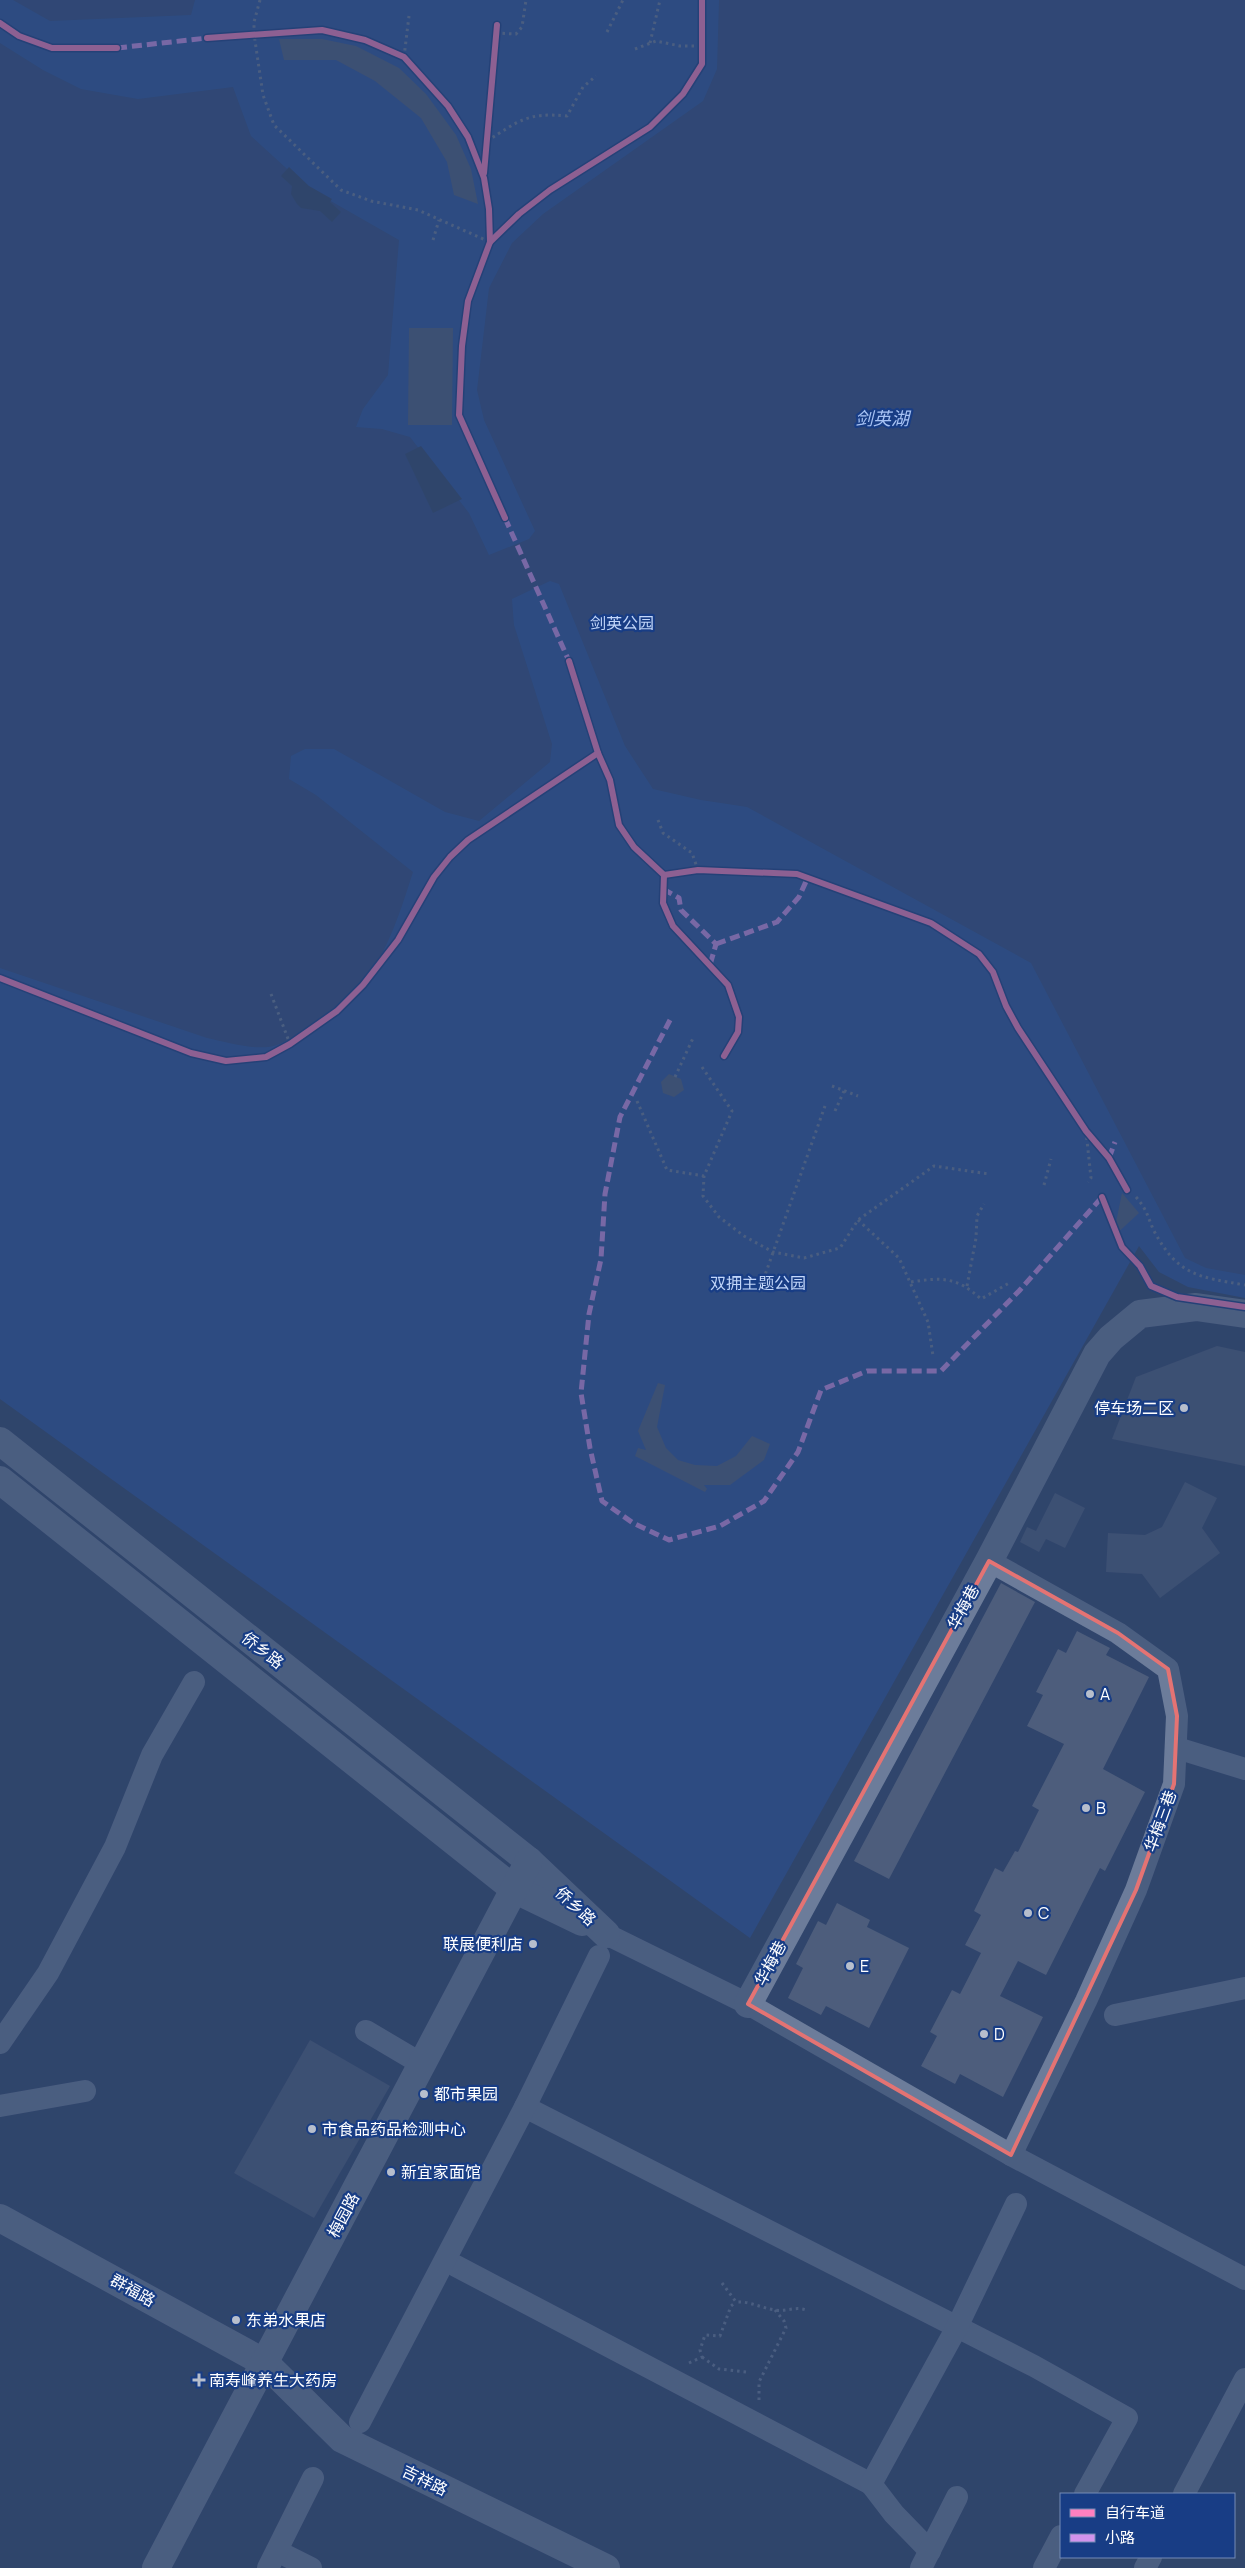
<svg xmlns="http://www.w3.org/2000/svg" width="1245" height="2568" font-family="Manrope,'Noto Sans SC',sans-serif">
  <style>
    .green { fill: #2b539c }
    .water { fill: #314b80 }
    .pier { fill: #30456c }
    .building { fill: #4d5d7c }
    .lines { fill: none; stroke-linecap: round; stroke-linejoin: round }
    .path { stroke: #6c7c9a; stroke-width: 3; stroke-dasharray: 2.5 4; stroke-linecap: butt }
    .minor { stroke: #6c7c9a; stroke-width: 22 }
    .tertiary { stroke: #6c7c9a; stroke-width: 28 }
    .quiet { stroke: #d193ec; stroke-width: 5; stroke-dasharray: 10 5; stroke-linecap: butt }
    .cycleway-casing { stroke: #183d85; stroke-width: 9 }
    .cycleway { stroke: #ff80c0; stroke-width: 6 }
    .marked { fill: none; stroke: #e47373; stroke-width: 4; stroke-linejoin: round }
    .poi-dot { fill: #b7becc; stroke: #183d85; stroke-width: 2 }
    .labels { text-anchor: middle; stroke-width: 4.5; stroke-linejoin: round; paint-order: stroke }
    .park-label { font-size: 16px; fill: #c2d6f9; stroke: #183d85 }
    .poi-label { font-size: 16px; fill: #fff; stroke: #183d85; text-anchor: start }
    .street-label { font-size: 16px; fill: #fff; stroke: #183d85 }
    .water-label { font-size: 18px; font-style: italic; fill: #a8c3f4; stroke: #183d85 }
  </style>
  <rect width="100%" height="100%" fill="#30456c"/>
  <!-- green -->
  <polygon class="green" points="0,0 1245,0 1245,1298 1188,1287 1159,1272 1139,1246 750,1938 0,1399"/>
  <!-- water -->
  <g class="water">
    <polygon points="13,0 195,0 191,15 50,21"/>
    <path d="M 719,0 L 1245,0 L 1245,1275 L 1206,1268 L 1185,1258 L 1031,963 L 747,807 L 701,800 L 653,789 L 625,746 L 559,584 L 550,581 L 512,599 L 514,625 L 552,744 L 550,762 L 479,821 L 445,812 L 334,749 L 305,749 L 291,756 L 289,779 L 316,795 L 413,872 C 391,942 370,1002 299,1034 C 290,1038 277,1047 268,1047 C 249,1049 226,1042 207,1038 L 0,968 L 0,43 L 43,70 L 81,89 L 138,99 L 233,87 L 251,136 L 308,188 L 399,240 L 388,375 L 363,409 L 356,427 L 382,429 L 410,437 L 469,513 L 489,555 L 529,539 L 535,531 L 484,420 L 477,390 L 489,288 L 512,243 L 543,214 L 703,101 L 717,69 Z"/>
  </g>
  <!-- pier -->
  <g class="pier">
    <polygon points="289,167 309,186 332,199 330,202 341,212 332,222 320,211 301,208 297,204 291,194 292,186 281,176"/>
    <polygon points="421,446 462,499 433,513 405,454"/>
  </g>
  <!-- building -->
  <g class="building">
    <polygon points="279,39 322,39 356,46 399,68 426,94 456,135 471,169 478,204 454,195 447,162 421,118 375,81 336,60 284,60"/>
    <polygon points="409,328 453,328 452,425 408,425"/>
    <polygon points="669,1074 681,1079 684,1090 674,1097 663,1093 661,1082"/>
    <polygon points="1122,1193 1139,1213 1113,1237"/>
    <polygon points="1217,1346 1245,1352 1245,1466 1112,1439 1136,1377"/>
    <polygon points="658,1383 665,1385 657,1427 666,1448 678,1460 695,1465 717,1466 736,1456 752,1436 770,1444 764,1460 730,1485 704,1485 707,1489 705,1492 635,1456 638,1448 646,1450 638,1431"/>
    <polygon points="1185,1482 1217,1498 1202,1528 1220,1553 1160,1598 1142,1574 1106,1572 1108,1533 1145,1535 1162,1527"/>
    <polygon points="1055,1493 1085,1508 1065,1548 1046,1539 1039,1552 1020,1542 1027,1527 1036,1531"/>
    <polygon points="1001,1583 1035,1602 889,1879 854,1861"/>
    <polygon points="1077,1631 1110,1648 1106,1655 1149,1677 1103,1769 1145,1792 1105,1871 1100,1868 1046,1975 1018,1961 1000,1996 1043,2017 1003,2097 960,2074 955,2084 921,2066 937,2036 930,2032 952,1990 960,1994 981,1953 965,1945 981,1915 974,1911 995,1868 1003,1872 1015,1851 1018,1852 1039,1810 1032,1806 1064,1744 1027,1726 1043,1695 1036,1692 1058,1649 1066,1653"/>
    <polygon points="837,1903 870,1920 867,1927 909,1948 869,2028 826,2006 821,2015 788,1998 803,1968 796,1964 818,1921 826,1925"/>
    <polygon points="310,2040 390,2086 314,2218 234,2173"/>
  </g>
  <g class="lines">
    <!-- path -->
    <g class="path">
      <polyline points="260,0 254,22 254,34 263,95 274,125 341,190 371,201 418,210 490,242"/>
      <polyline points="607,32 623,0"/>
      <polyline points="496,33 516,34 522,27 526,0"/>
      <polyline points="650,43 660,0"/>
      <polyline points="635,49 656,41 680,46 702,46"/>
      <polyline points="404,57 409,16"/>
      <path d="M 487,141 C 519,121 527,112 567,116 L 583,87 L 596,76"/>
      <polyline points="433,240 439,220"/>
      <polyline points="658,820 663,833 692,853 698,870"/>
      <polyline points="271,994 290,1044"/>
      <polyline points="702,1067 732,1111 704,1176 703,1196 719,1217 744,1236 773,1252 804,1258 840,1248 858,1220 934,1166 989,1174"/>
      <polyline points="675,1077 694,1036"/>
      <polyline points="832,1086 858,1096"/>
      <polyline points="637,1101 667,1170 704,1176"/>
      <polyline points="835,1111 844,1091"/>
      <polyline points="1086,1131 1091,1178 1088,1182"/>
      <polyline points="1044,1185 1051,1159"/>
      <path d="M 1136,1197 C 1148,1211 1147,1216 1154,1231 C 1178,1276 1199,1277 1245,1285"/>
      <polyline points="858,1220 899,1258 928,1322 933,1356"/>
      <path d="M 911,1282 C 942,1277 957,1277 981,1299 L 1011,1282"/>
      <polyline points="967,1286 976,1238 977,1216 984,1204"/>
      <polyline points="759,1292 825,1106"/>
      <path d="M 722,2283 L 736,2302 C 750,2301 761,2308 775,2310 C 786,2312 795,2306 806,2310"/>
      <polyline points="702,2357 719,2369 746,2372"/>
      <polyline points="689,2363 702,2357 700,2350 705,2335 720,2336 731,2306 736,2302"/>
      <polyline points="759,2400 759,2382 786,2328 784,2321 775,2310"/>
    </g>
    <!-- minor -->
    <g class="minor">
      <polyline points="989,1561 1118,1633 1168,1669 1177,1716 1174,1784 1136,1890 1086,2001 1011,2155"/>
      <polyline points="1177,1748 1245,1769"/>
      <polyline points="606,1934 748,2004 1011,2155 1245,2279"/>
      <polyline points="1115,2015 1245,1988"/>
      <polyline points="366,2031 415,2060"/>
      <polyline points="0,2043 48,1973 115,1847 152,1755 194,1682"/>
      <polyline points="0,2106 85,2091"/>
      <polyline points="525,2107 1034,2366 1127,2418 1085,2494"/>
      <polyline points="456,2266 871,2484"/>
      <polyline points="360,2422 525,2107 599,1956"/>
      <polyline points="1184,2494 1245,2379"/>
      <polyline points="277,2551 311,2568"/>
      <polyline points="930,2551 894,2514 871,2484 957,2327 1016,2204"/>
      <polyline points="268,2568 313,2478"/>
      <polyline points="921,2568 957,2497"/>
      <polyline points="1044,2568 1061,2536"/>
      <polyline points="1145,2568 1151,2557"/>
    </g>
    <!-- tertiary -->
    <g class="tertiary">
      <polyline points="0,1441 529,1861 606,1934"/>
      <polyline points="0,1480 514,1889 582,1922"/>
      <polyline points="748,2004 989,1561 1097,1354 1111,1338 1140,1314 1196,1307 1245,1314"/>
      <polyline points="0,2218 265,2363 342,2439 606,2568"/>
      <polyline points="156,2568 529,1861"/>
    </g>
    <!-- quiet -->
    <g class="quiet">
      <polyline points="117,48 207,38"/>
      <polyline points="505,518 569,661"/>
      <polyline points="663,889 679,898 681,910 716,944 710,965"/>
      <polyline points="716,944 777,922 799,897 808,877"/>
      <polyline points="670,1020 620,1117 605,1194 601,1259 589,1314 581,1393 590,1448 602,1501 633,1523 669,1540 720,1526 764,1501 798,1452 821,1390 867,1371 941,1371 1019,1291 1102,1197"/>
      <polyline points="1109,1158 1115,1142"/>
    </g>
    <defs>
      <g id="cycleway">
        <polyline points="0,23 19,36 52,48 117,48"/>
        <polyline points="207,38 322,30 365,40 404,57 448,106 468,137 484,178 489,209 490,242"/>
        <polyline points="484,173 497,25"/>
        <polyline points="505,518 459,415 462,346 468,301 490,242 519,214 550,190 650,127 683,94 702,64 702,0"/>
        <polyline points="569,661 598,753 610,780 619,825 634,847 664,875 663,903 673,926 728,985 739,1017 738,1032 724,1056"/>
        <polyline points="664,875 698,870 797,874 931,923 979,954 993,972 1006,1006 1018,1028 1086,1131 1109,1158 1127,1190"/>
        <polyline points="0,978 191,1053 226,1061 266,1057 290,1044 337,1011 363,985 398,940 434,877 450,857 468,840 598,753"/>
        <polyline points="1102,1197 1122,1247 1140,1266 1151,1286 1177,1297 1245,1307"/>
      </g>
    </defs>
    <!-- cycleway casing -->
    <use href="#cycleway" class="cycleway-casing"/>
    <!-- cycleway -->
    <use href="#cycleway" class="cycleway"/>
  </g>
  <!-- marked area -->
  <path d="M0 0H1245V2568H0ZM 989,1561 L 1118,1633 L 1168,1669 L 1177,1716 L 1174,1784 L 1136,1890 L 1011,2155 L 748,2004 Z" fill="#30456c" fill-opacity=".55" fill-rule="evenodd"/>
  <path class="marked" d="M 989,1561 L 1118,1633 L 1168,1669 L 1177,1716 L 1174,1784 L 1136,1890 L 1011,2155 L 748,2004 Z"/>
  <!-- markers -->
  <g class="poi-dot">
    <circle cx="1184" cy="1408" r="5"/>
    <circle cx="1090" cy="1694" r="5"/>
    <circle cx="1086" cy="1808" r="5"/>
    <circle cx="1028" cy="1913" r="5"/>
    <circle cx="533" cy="1944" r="5"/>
    <circle cx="850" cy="1966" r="5"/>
    <circle cx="984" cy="2034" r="5"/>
    <circle cx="424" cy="2094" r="5"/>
    <circle cx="312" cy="2129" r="5"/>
    <circle cx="391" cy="2172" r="5"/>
    <circle cx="236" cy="2320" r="5"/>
    <path d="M196.5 2372.5h5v5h5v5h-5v5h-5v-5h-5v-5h5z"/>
  </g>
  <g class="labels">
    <!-- park labels -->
    <g class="park-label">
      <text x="622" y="629">剑英公园</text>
      <text x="758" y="1289">双拥主题公园</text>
    </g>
    <!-- poi labels -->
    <g class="poi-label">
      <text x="1174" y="1414" text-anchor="end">停车场二区</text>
      <text x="1100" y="1700">A</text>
      <text x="1096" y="1814">B</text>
      <text x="1038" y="1919">C</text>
      <text x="523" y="1950" text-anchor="end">联展便利店</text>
      <text x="860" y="1972">E</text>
      <text x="994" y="2040">D</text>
      <text x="434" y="2100">都市果园</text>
      <text x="322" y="2135">市食品药品检测中心</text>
      <text x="401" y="2178">新宜家面馆</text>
      <text x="246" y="2326">东弟水果店</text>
      <text x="209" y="2386">南寿峰养生大药房</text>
    </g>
    <!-- street labels -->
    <g class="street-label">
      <text transform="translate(963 1607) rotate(-62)" y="6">华梅巷</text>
      <text transform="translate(263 1650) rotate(38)" y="6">侨乡路</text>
      <text transform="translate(1160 1821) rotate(-70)" y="6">华梅三巷</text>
      <text transform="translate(576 1906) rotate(43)" y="6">侨乡路</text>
      <text transform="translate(770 1963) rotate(-62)" y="6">华梅巷</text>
      <text transform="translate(343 2215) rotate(-62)" y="6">梅园路</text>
      <text transform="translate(133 2290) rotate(29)" y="6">群福路</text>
      <text transform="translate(425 2480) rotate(26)" y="6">吉祥路</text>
    </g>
    <!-- water labels -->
    <g class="water-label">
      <text x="882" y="425">剑英湖</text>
    </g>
  </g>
  <!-- legend -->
  <rect x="1060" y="2493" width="175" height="65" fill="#183d85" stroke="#748bb6"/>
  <rect x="1070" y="2509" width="25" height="8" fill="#ff80c0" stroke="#748bb6"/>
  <text x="1105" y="2518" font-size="15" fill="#ffffff">自行车道</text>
  <rect x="1070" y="2534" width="25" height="8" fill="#d193ec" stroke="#748bb6"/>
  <text x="1105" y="2543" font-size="15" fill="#ffffff">小路</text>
</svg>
